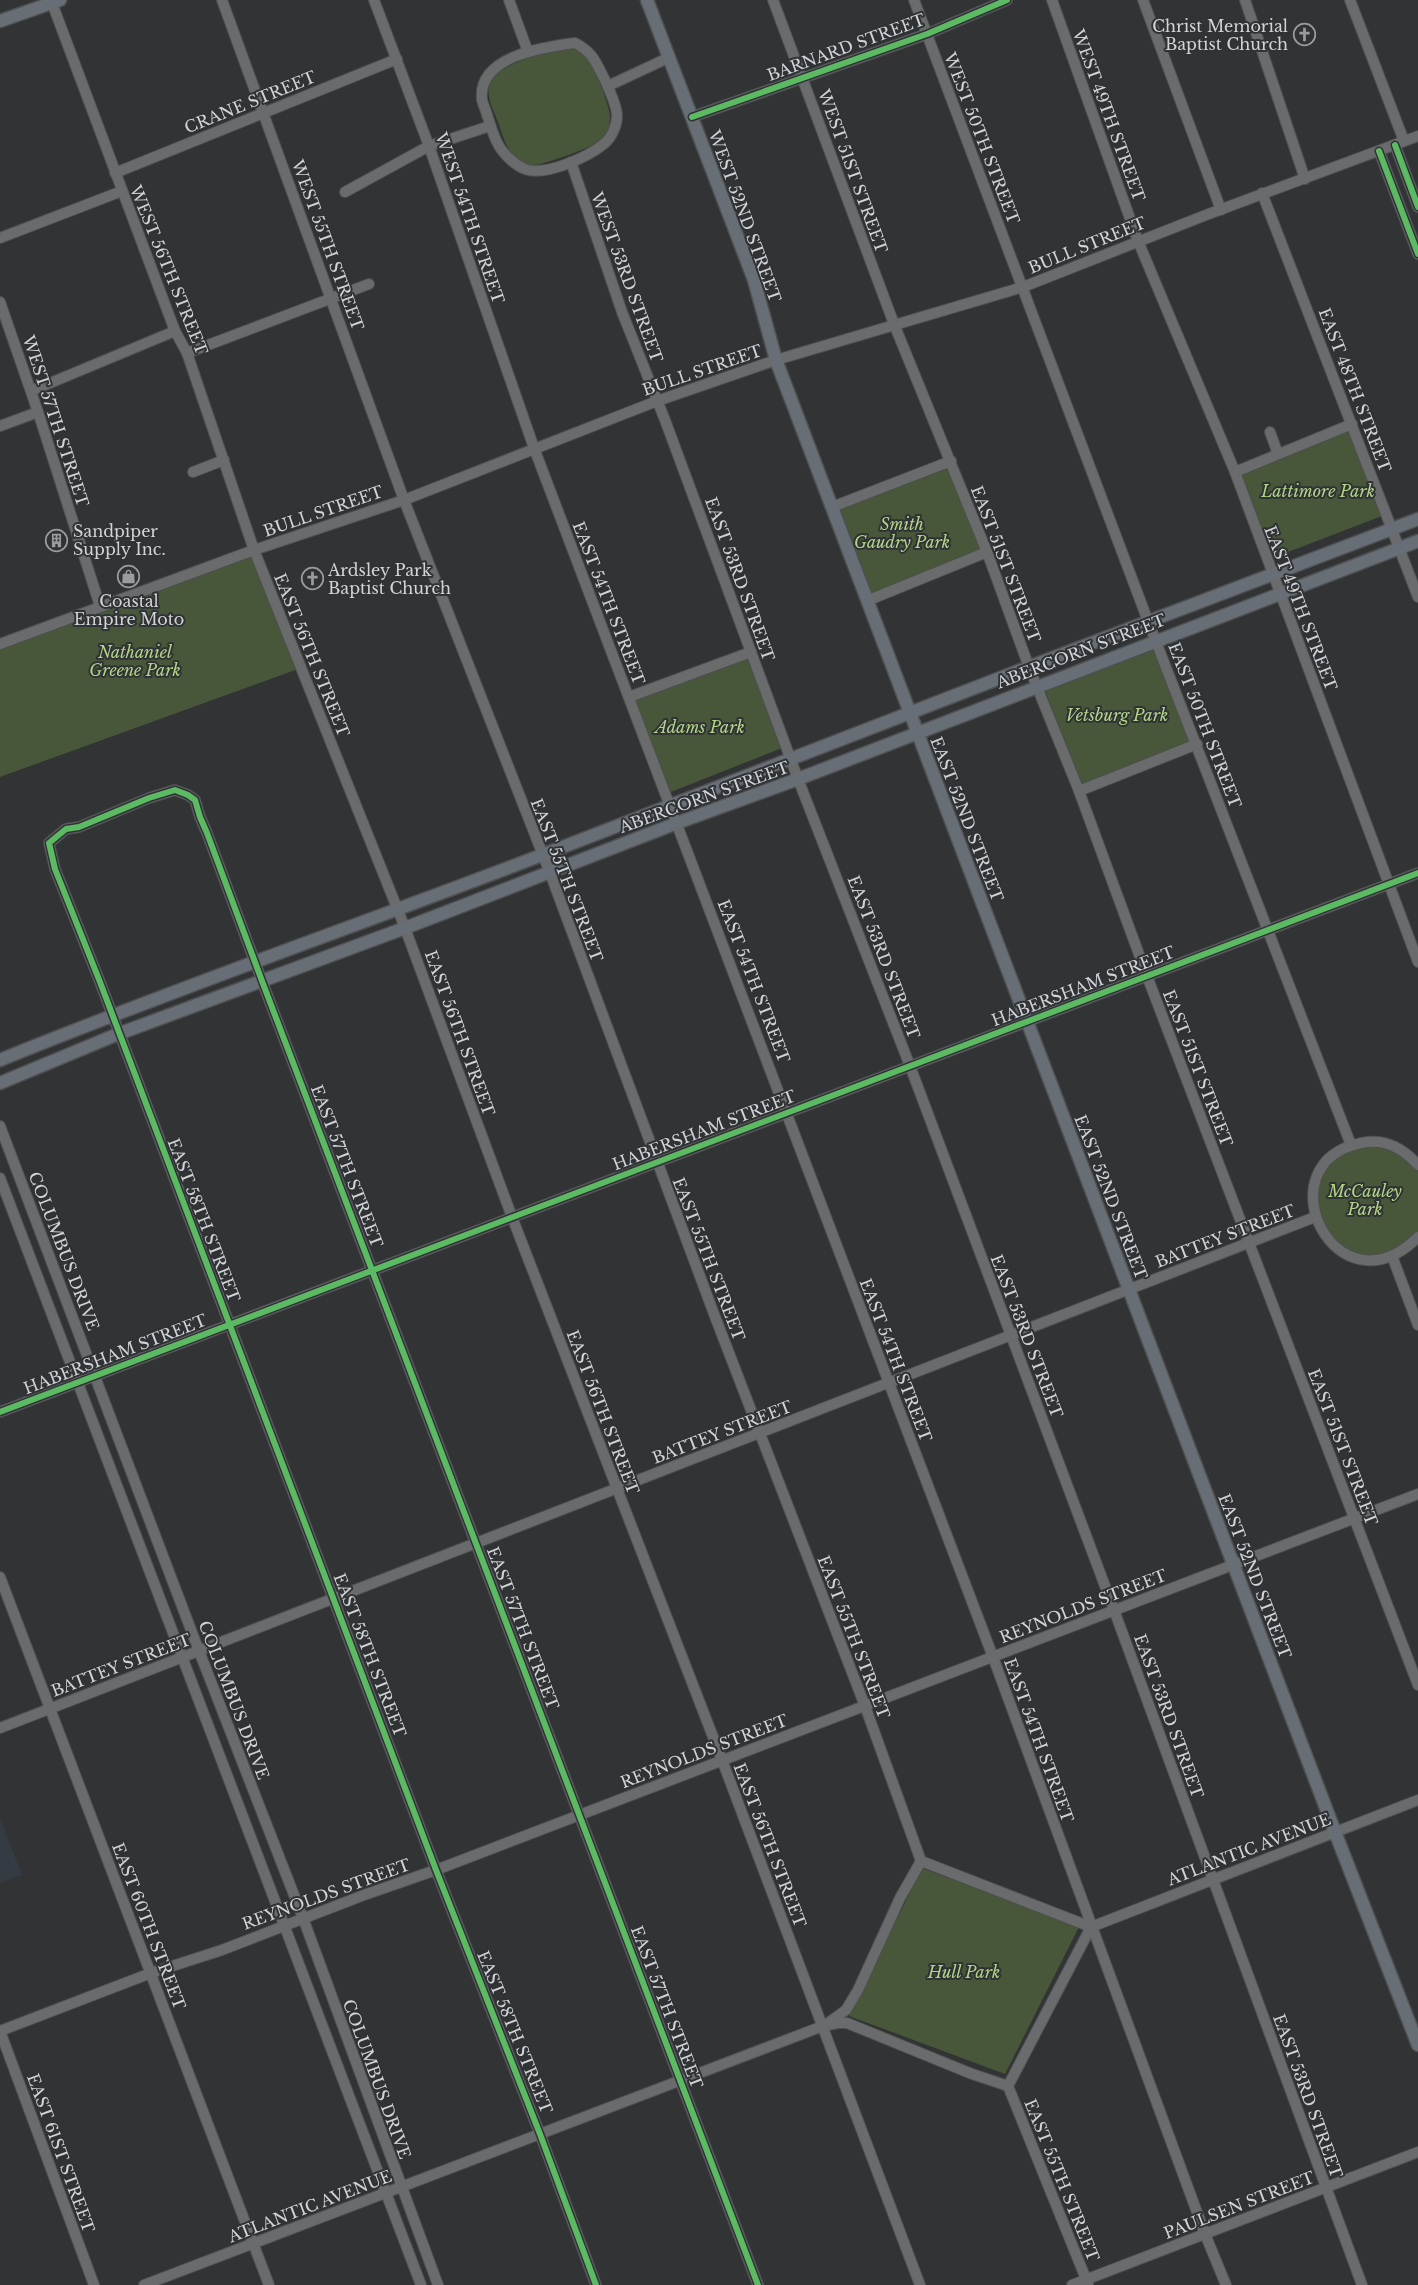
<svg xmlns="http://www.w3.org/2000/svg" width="1418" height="2285" font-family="'Libre Baskerville',serif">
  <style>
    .built { fill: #343b43 }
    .green { fill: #485639 }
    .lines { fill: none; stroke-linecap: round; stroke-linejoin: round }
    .minor-casing { stroke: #4e5051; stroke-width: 12 }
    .major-casing { stroke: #4e5051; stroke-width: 15 }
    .minor { stroke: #6a6b6c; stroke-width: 10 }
    .major { stroke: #686e76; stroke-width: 12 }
    .cycleway-casing { stroke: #303336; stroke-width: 9 }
    .cycleway { stroke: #5cba63; stroke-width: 6 }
    .labels { text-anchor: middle; stroke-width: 4; stroke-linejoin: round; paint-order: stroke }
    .poi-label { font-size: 16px; fill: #d2d3d6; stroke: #303336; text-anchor: start }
    .street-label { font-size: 16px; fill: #d2d3d6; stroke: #303336 }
    .park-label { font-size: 16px; font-style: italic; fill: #b2d684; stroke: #303336 }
  </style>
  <rect width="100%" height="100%" fill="#313335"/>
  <!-- built -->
  <polygon class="built" points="0,1818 22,1875 0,1883"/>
  <!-- green -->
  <g class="green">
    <path d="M 563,47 C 571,47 578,47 584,53 C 593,61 609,104 610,116 C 610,122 609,129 606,135 C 597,148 545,163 529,167 C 510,158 505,144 499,125 C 495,113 486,98 489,85 C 493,66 546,52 563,47 Z"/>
    <polygon points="1349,430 1382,516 1270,559 1240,474"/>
    <polygon points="951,461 987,552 869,600 832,507"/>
    <polygon points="254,550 301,668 0,777 0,644"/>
    <polygon points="1154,645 1191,741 1082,784 1044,688"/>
    <polygon points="748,657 782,748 671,792 634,699"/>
    <polygon points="1381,1142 1418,1165 1418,1237 1407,1248 1357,1258 1321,1231 1314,1185 1341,1150"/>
    <polygon points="922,1868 1079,1927 1005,2074 849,2016"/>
  </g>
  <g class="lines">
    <defs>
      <g id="minor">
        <polyline points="222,0 404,500 550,873 714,1314 865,1706 921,1861"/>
        <polyline points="374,0 429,146 534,448 993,1657 1205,2234 1226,2285"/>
        <polyline points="509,0 528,52"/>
        <polyline points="773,0 894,324 987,552 1029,667 1079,791 1147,976 1418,1685"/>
        <polyline points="914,0 1148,621 1351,1145"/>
        <polyline points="1052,0 1138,241 1235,472 1418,962"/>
        <polyline points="1143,0 1221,210"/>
        <polyline points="1245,0 1305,179"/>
        <polyline points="1350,0 1404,141"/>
        <polyline points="52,3 175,331 187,353 254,550 405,928 512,1217 722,1760 920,2285"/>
        <path d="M 575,43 C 593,52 596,63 605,80 C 609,90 617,105 617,116 C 617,125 612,137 605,143 C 590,156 549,175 528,170 C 517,167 505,156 499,146 C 493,136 491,126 487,115 C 486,110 483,105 482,100 C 477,56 544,47 575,43 Z"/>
        <polyline points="608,86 670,57"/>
        <polyline points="692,117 927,34 1007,0"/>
        <polyline points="1395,145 1418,207"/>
        <polyline points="1379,151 1418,254"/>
        <polyline points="571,162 622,312 665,420 798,779 910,1066 1114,1610 1362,2285"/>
        <polyline points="115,173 397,59"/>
        <polyline points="345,192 429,146 490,126"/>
        <polyline points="1262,193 1418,597"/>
        <polyline points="0,238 122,191"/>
        <polyline points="0,302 38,412 100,606"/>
        <polyline points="187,353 369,284"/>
        <polyline points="31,391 175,331"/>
        <polyline points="0,426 38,412"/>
        <polyline points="1270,432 1278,454"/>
        <polyline points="193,472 224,460"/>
        <polyline points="1235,472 1352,424"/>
        <polyline points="832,507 951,461"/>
        <polyline points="869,600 987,552"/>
        <polyline points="0,644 254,550 404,500 657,401 776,360 1023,287 1206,215 1418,136"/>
        <polyline points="629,697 751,652"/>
        <polyline points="1079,791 1197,744"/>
        <polyline points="0,1126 199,1651 303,1918 438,2285"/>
        <path d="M 1418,1165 C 1403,1148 1384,1138 1361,1143 C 1261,1164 1336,1318 1418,1237"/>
        <polyline points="0,1178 421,2285"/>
        <polyline points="1392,1256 1418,1325"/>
        <polyline points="0,1412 1418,873"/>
        <polyline points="0,1577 269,2285"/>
        <polyline points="0,1728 1315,1217"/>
        <polyline points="921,1861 1091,1927"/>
        <polyline points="828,2023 846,2010 858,1990 900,1898 921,1861"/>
        <polyline points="0,2031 151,1973 222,1950 364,1895 436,1870 1418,1494"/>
        <polyline points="0,2031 94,2285"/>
        <polyline points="1008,2086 1091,1927 1418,1800"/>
        <polyline points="1008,2086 1088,2284"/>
        <polyline points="144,2285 823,2026 838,2023 847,2023 972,2074 1008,2086"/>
        <polyline points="596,2285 540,2134 436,1870 100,982 55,869 49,843 66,829 79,827 149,798 175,790 188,795 195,800 200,817 207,833 262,981 758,2285"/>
        <polyline points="1072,2285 1418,2152"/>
      </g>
      <g id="major">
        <polyline points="647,0 754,280 776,360 1335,1832 1418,2045"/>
        <polyline points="0,21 60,0"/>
        <path d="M 0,1060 C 179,987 362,924 542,855 C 834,742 1125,629 1418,519"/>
        <polyline points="0,1083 118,1034 405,928 677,823 798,779 1418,541"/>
      </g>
    </defs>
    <!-- minor casing -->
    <use href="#minor" class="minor-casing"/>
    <!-- major casing -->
    <use href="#major" class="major-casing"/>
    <!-- minor -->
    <use href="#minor" class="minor"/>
    <!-- major -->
    <use href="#major" class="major"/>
    <defs>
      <g id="cycleway">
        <polyline points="692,117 927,34 1007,0"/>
        <polyline points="1395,145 1418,207"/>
        <polyline points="1379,151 1418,254"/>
        <polyline points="0,1412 1418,873"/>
        <polyline points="596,2285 540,2134 436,1870 100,982 55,869 49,843 66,829 79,827 149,798 175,790 188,795 195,800 200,817 207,833 262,981 758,2285"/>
      </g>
    </defs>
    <!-- cycleway casing -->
    <use href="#cycleway" class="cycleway-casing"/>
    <!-- cycleway -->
    <use href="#cycleway" class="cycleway"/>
  </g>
  <!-- icons -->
  <defs>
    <symbol id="church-ring" viewBox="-11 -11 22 22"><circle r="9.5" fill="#303336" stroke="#9a9b9e" stroke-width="1.5"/><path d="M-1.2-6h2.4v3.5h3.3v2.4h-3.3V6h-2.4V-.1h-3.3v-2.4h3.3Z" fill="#9a9b9e"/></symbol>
    <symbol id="building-ring" viewBox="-11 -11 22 22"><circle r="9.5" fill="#303336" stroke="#9a9b9e" stroke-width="1.5"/><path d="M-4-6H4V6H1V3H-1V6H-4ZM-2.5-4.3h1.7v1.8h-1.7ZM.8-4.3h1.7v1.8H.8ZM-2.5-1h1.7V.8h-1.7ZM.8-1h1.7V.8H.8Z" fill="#9a9b9e"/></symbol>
    <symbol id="shop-ring" viewBox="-11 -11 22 22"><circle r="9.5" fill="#303336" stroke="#9a9b9e" stroke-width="1.5"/><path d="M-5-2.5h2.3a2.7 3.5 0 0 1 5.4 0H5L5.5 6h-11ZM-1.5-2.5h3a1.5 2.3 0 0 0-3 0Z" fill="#9a9b9e"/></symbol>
  </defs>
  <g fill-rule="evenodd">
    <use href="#church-ring" x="1292" y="22" width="25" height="25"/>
    <use href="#building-ring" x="44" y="528" width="25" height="25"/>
    <use href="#shop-ring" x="116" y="564" width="25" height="25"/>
    <use href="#church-ring" x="300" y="566" width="25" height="25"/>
  </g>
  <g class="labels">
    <!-- poi labels -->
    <g class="poi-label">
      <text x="1288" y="32" text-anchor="end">Christ Memorial<tspan x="1288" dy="18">Baptist Church</tspan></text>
      <text x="73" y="537">Sandpiper<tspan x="73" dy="18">Supply Inc.</tspan></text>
      <text x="328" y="576">Ardsley Park<tspan x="328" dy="18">Baptist Church</tspan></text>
      <text x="129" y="607" text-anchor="middle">Coastal<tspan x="129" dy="18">Empire Moto</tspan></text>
    </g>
    <!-- street labels -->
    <g class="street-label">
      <text transform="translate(846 47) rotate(-20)" y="6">BARNARD STREET</text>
      <text transform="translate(250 102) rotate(-22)" y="6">CRANE STREET</text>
      <text transform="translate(1109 115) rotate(70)" y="6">WEST 49TH STREET</text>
      <text transform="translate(982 138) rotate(69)" y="6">WEST 50TH STREET</text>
      <text transform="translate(853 171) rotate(70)" y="6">WEST 51ST STREET</text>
      <text transform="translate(745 216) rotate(70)" y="6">WEST 52ND STREET</text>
      <text transform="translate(470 218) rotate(71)" y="6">WEST 54TH STREET</text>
      <text transform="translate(328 245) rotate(70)" y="6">WEST 55TH STREET</text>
      <text transform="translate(1087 245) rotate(-22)" y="6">BULL STREET</text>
      <text transform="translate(169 270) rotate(68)" y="6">WEST 56TH STREET</text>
      <text transform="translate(627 277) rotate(70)" y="6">WEST 53RD STREET</text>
      <text transform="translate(702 370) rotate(-19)" y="6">BULL STREET</text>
      <text transform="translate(1355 390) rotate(69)" y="6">EAST 48TH STREET</text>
      <text transform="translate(56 421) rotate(72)" y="6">WEST 57TH STREET</text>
      <text transform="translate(323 511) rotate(-19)" y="6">BULL STREET</text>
      <text transform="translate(1006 564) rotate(69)" y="6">EAST 51ST STREET</text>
      <text transform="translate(740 579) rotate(70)" y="6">EAST 53RD STREET</text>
      <text transform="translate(609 603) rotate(69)" y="6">EAST 54TH STREET</text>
      <text transform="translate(1301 608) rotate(69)" y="6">EAST 49TH STREET</text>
      <text transform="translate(1081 651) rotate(-21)" y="6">ABERCORN STREET</text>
      <text transform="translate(312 655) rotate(68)" y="6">EAST 56TH STREET</text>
      <text transform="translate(1205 725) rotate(69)" y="6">EAST 50TH STREET</text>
      <text transform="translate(704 797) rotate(-20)" y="6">ABERCORN STREET</text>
      <text transform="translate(967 819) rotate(69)" y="6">EAST 52ND STREET</text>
      <text transform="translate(567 880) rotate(69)" y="6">EAST 55TH STREET</text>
      <text transform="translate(884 957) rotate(69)" y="6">EAST 53RD STREET</text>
      <text transform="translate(754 981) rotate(69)" y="6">EAST 54TH STREET</text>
      <text transform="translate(1083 986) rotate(-21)" y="6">HABERSHAM STREET</text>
      <text transform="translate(460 1033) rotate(70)" y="6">EAST 56TH STREET</text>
      <text transform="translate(1198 1068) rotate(69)" y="6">EAST 51ST STREET</text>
      <text transform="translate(704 1130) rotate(-21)" y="6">HABERSHAM STREET</text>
      <text transform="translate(347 1166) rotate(69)" y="6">EAST 57TH STREET</text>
      <text transform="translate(1111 1197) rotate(69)" y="6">EAST 52ND STREET</text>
      <text transform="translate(204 1220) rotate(69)" y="6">EAST 58TH STREET</text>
      <text transform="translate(1225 1236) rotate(-21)" y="6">BATTEY STREET</text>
      <text transform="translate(64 1251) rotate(69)" y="6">COLUMBUS DRIVE</text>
      <text transform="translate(709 1259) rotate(69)" y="6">EAST 55TH STREET</text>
      <text transform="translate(1027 1336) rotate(69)" y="6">EAST 53RD STREET</text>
      <text transform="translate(115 1354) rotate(-21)" y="6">HABERSHAM STREET</text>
      <text transform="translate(896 1360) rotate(69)" y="6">EAST 54TH STREET</text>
      <text transform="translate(603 1412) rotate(69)" y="6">EAST 56TH STREET</text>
      <text transform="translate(722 1432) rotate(-21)" y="6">BATTEY STREET</text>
      <text transform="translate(1343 1447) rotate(69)" y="6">EAST 51ST STREET</text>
      <text transform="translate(1255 1576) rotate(69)" y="6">EAST 52ND STREET</text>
      <text transform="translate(1083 1606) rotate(-21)" y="6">REYNOLDS STREET</text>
      <text transform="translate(523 1628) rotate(69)" y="6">EAST 57TH STREET</text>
      <text transform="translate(854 1637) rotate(69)" y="6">EAST 55TH STREET</text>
      <text transform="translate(370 1655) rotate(69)" y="6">EAST 58TH STREET</text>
      <text transform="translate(121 1665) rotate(-21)" y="6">BATTEY STREET</text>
      <text transform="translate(234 1700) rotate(69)" y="6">COLUMBUS DRIVE</text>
      <text transform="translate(1169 1716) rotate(70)" y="6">EAST 53RD STREET</text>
      <text transform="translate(1039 1740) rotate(70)" y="6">EAST 54TH STREET</text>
      <text transform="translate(704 1751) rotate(-21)" y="6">REYNOLDS STREET</text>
      <text transform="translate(770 1845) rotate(69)" y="6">EAST 56TH STREET</text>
      <text transform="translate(1249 1849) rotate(-21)" y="6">ATLANTIC AVENUE</text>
      <text transform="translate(326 1894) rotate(-20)" y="6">REYNOLDS STREET</text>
      <text transform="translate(149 1926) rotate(69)" y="6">EAST 60TH STREET</text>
      <text transform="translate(667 2007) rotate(69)" y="6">EAST 57TH STREET</text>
      <text transform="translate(515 2032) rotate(68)" y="6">EAST 58TH STREET</text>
      <text transform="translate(377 2079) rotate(70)" y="6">COLUMBUS DRIVE</text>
      <text transform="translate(1308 2096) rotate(70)" y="6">EAST 53RD STREET</text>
      <text transform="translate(61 2153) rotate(70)" y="6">EAST 61ST STREET</text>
      <text transform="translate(1062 2180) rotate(68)" y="6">EAST 55TH STREET</text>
      <text transform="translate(1239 2205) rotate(-21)" y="6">PAULSEN STREET</text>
      <text transform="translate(310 2206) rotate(-21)" y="6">ATLANTIC AVENUE</text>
    </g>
    <!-- park labels -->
    <g class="park-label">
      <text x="1318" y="497">Lattimore Park</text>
      <text x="902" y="530">Smith<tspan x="902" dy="18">Gaudry Park</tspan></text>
      <text x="135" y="658">Nathaniel<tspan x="135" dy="18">Greene Park</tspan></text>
      <text x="1117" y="721">Vetsburg Park</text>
      <text x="700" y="733">Adams Park</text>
      <text x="1365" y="1197">McCauley<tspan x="1365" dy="18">Park</tspan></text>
      <text x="964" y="1978">Hull Park</text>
    </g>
  </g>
</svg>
